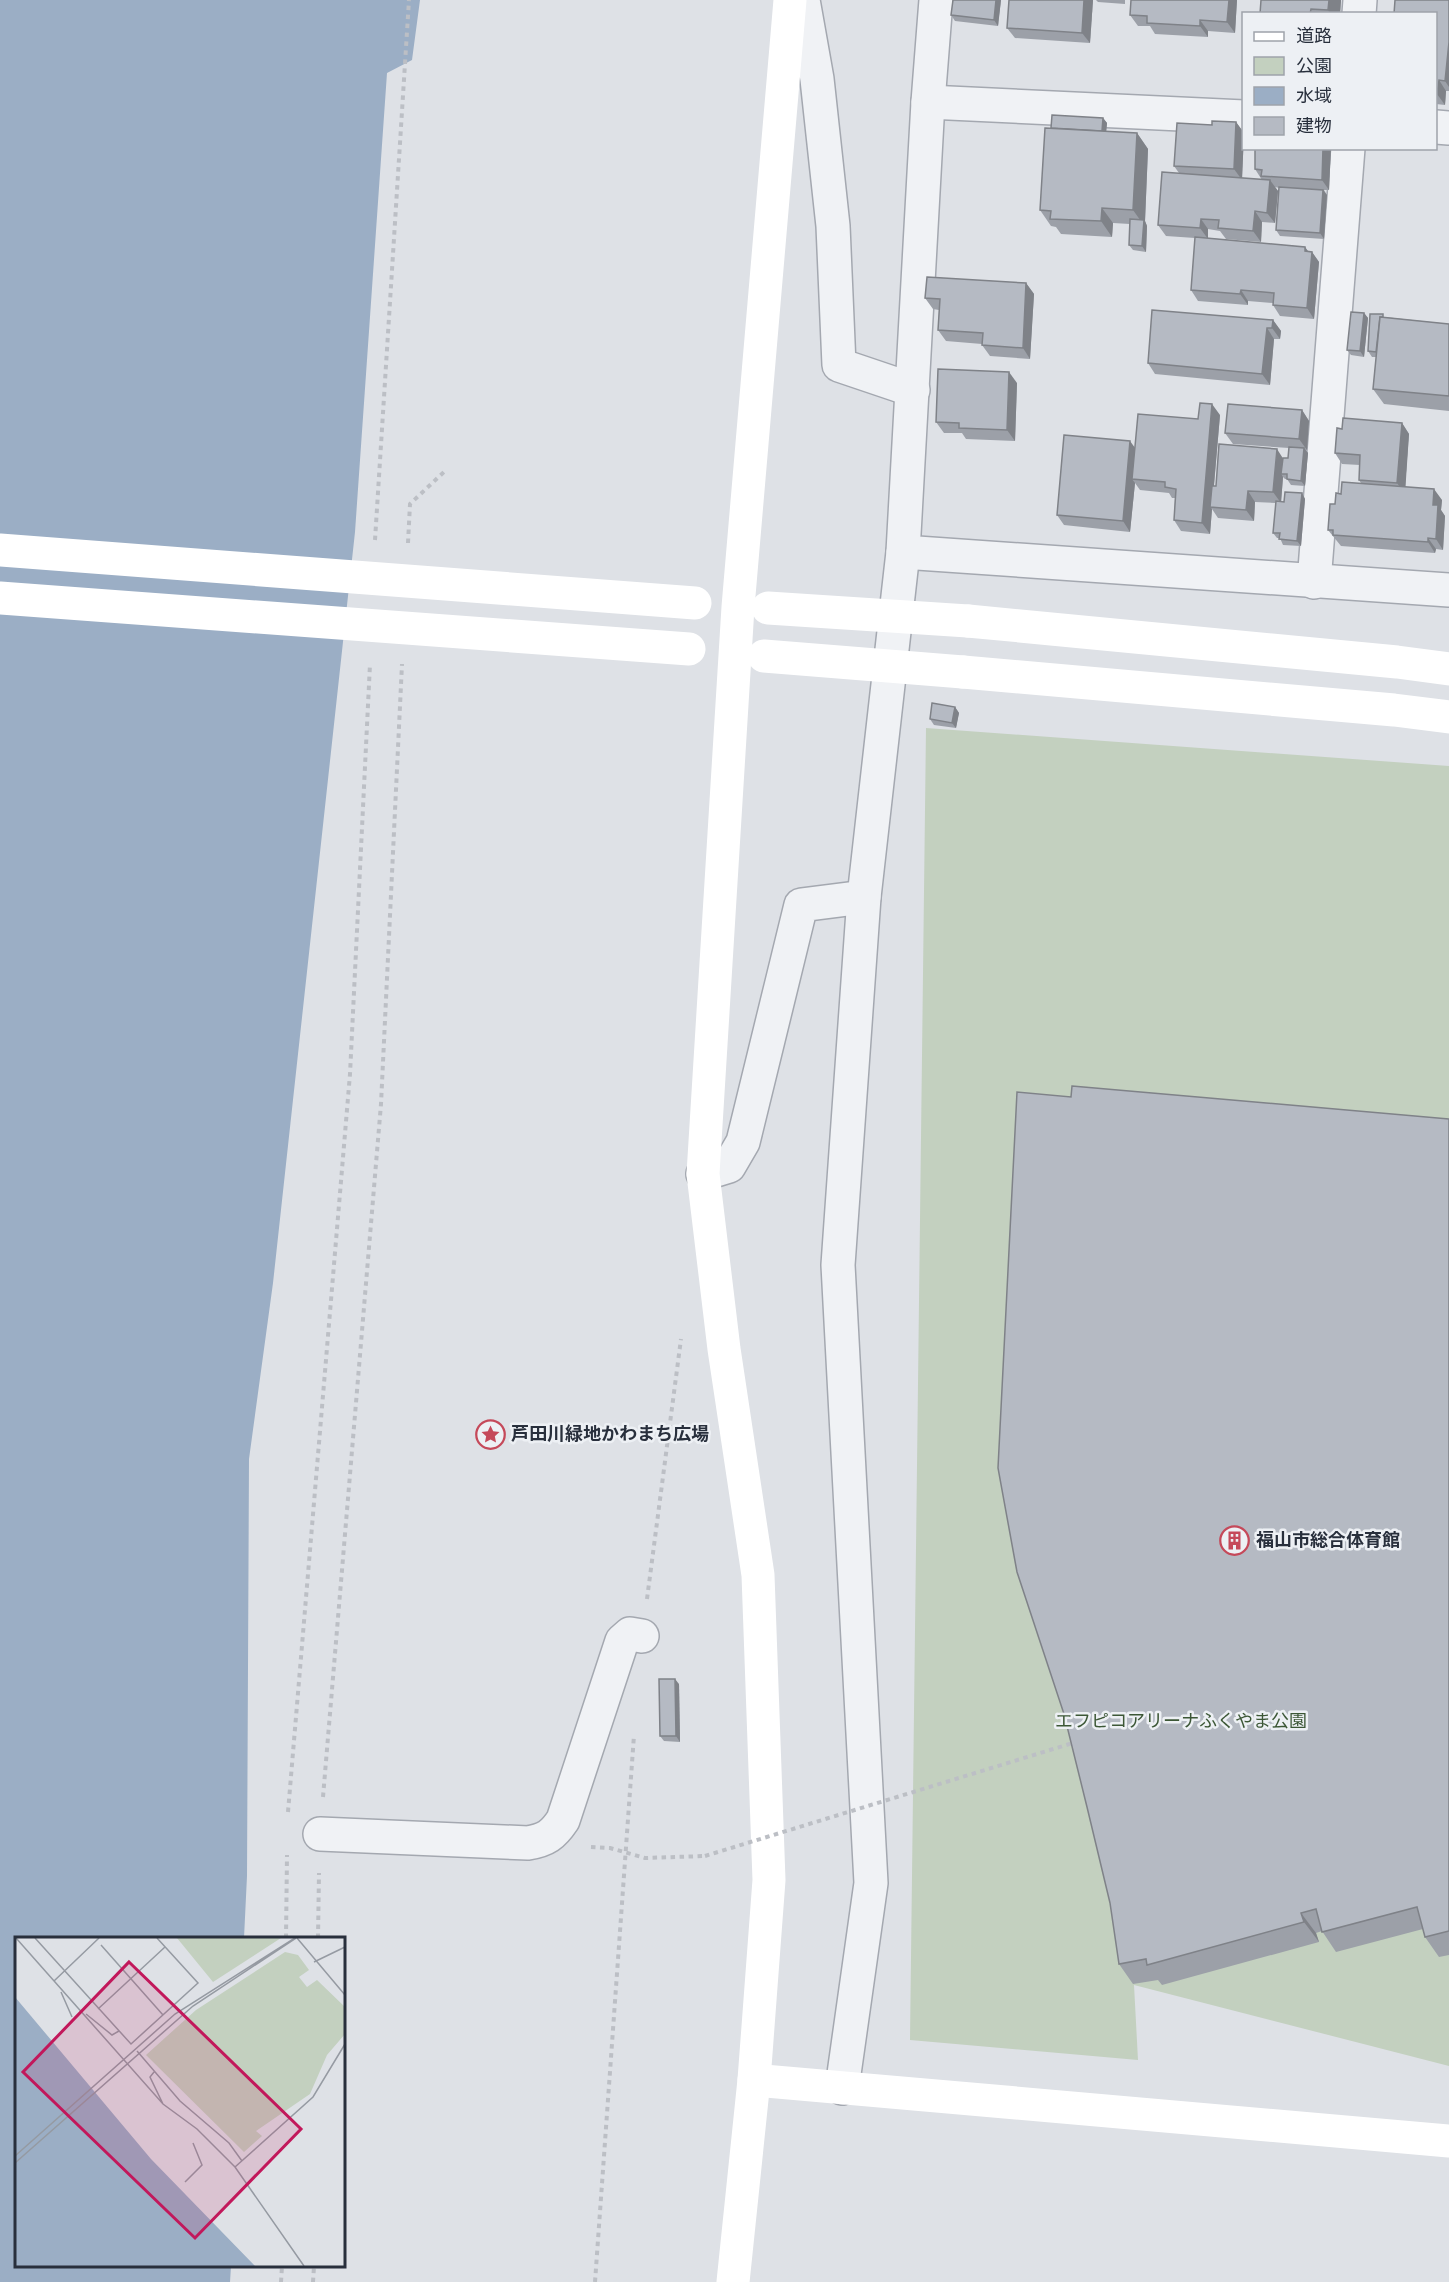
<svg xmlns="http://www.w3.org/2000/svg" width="1449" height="2282" font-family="Signika,'Noto Sans JP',sans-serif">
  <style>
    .green { fill: #c3d0bf }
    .water { fill: #9baec5 }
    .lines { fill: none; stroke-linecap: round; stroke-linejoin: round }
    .street-casing { stroke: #a4a8b0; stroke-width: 36 }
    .path { stroke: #bcbfc5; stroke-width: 4; stroke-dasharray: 4.5 4.5; stroke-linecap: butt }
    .street { stroke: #f0f2f5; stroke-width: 33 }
    .secondary { stroke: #fff; stroke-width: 33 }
    .path-bridge { stroke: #bcbfc5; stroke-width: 4; stroke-dasharray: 4.5 4.5; stroke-linecap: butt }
    .secondary-bridge { stroke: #fff; stroke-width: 33 }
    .wall { fill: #9ca0a8 }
    .shaded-wall { fill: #7f8288 }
    .building { fill: #b5bac3; stroke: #7f8288; stroke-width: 1.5 }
    .labels { text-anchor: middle; stroke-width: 5; stroke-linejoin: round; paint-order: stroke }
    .poi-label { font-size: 18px; font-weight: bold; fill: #282f3c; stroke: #edf0f4; text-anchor: start }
    .park-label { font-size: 18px; fill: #3c5736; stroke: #edf0f4 }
    .inset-road { fill: none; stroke: #959aa2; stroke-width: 1.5 }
    .view { fill: #c2185b; fill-opacity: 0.15; stroke: #c2185b; stroke-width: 3 }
    .inset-edge { fill: none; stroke: #282f3c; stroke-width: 3 }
  </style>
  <rect width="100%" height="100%" fill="#dee1e6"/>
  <!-- green -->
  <polygon class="green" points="926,728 1449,766 1449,2066 1134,1985 1138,2060 910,2040"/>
  <!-- water -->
  <polygon class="water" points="0,0 420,0 412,60 387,73 355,532 273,1283 249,1459 247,1876 244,1938 16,1938 16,2266 231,2266 230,2282 0,2282"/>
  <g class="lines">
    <defs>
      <g id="street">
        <polyline points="803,0 817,79 833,226 839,365 913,390"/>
        <polyline points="936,0 928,102 903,552 1449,590"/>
        <polyline points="1359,14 1360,0"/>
        <polyline points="928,102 1244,117"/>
        <polyline points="1436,127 1449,128"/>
        <polyline points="1314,582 1348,148"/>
        <polyline points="703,1174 729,1166 743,1142 801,905 864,897"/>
        <path d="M 320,1834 L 528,1843 C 546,1840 553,1835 563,1820 L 622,1641 L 630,1634 L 642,1636"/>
        <polyline points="842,2088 871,1883 838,1265 864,897 903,552"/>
      </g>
    </defs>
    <!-- street casing -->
    <use href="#street" class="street-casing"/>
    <!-- path -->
    <g class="path">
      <polyline points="375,540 409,0"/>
      <polyline points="408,543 410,504 446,470"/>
      <polyline points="647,1599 681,1339"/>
      <polyline points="323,1797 381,1104 402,664"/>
      <polyline points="288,1812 350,1074 370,664"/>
      <polyline points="591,1847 610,1848 645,1858 705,1856"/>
      <polyline points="286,1938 287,1855"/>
      <polyline points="318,1938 319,1873"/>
      <polyline points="281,2282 282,2266"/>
      <polyline points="313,2282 314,2266"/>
      <polyline points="595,2282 634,1735"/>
    </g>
    <!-- street -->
    <use href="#street" class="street"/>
    <!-- secondary -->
    <g class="secondary">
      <polyline points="968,621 1397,662 1449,669"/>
      <polyline points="963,672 1394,710 1449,717"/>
      <polyline points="754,2080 1449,2141"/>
      <polyline points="733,2282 754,2080 769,1880 758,1575 724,1349 703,1174 738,607 790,0"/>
    </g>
    <!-- path-bridge -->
    <polyline class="path-bridge" points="705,1856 1076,1742"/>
    <!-- secondary-bridge -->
    <g class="secondary-bridge">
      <polyline points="0,550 695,603"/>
      <polyline points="0,598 689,649"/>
      <polyline points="768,608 968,621"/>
      <polyline points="764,656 963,672"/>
    </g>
  </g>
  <!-- wall -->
  <g class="wall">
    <polygon points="1001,0 998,26 955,21 951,15"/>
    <polygon points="1093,0 1090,43 1015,38 1007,28"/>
    <polygon points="1096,0 1125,0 1125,4 1098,2"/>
    <polygon points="1237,0 1235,33 1208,31 1208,37 1155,34 1150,26 1138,26 1130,15"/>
    <polygon points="1341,0 1340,14 1260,14"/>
    <polygon points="1449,0 1449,91 1446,91 1445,105 1436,104 1436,14"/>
    <polygon points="1103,118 1107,123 1106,131 1137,133 1148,149 1145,221 1147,226 1146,252 1133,250 1129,245 1130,224 1113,223 1112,237 1061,234 1056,227 1051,226 1040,210 1051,128"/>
    <polygon points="1236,122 1244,133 1242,178 1262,180 1255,169 1255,148 1331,148 1329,190 1324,190 1327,195 1324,239 1280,236 1276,230 1279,188 1275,187 1278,191 1275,223 1262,222 1261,242 1226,239 1220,231 1208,229 1208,238 1305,247 1308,251 1312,252 1319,262 1314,319 1280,316 1273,305 1273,303 1248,301 1248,305 1198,301 1191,290 1195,238 1166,236 1158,225 1179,173 1174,166 1212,125"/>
    <polygon points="1026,283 1034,294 1030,359 990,356 982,345 982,344 946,341 938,330 939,310 933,309 925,298"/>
    <polygon points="1364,313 1368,318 1364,357 1351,355 1347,350"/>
    <polygon points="1385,317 1449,324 1449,411 1384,404 1373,389 1376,357 1372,357 1368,351"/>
    <polygon points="1273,320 1281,331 1280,339 1274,339 1270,385 1155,374 1148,363"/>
    <polygon points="1017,383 1015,441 966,439 962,433 944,433 936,422"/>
    <polygon points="1302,410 1309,421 1307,450 1306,450 1308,453 1305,486 1291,485 1287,479 1285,479 1283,477 1281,502 1284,502 1302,493 1305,499 1301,546 1283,545 1280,538 1277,538 1273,533 1276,503 1255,502 1254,521 1218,518 1212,509 1210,534 1181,531 1174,520 1175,498 1172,498 1169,493 1140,490 1135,483 1130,532 1064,525 1057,515 1135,448 1220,415 1214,486 1216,486 1283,458 1288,458 1289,448 1233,444 1225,433"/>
    <polygon points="1402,423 1409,434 1405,487 1442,500 1441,510 1445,516 1443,550 1436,549 1435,553 1341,546 1328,530 1335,504 1341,494 1361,483 1359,480 1360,465 1342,464 1335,453 1342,429"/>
    <polygon points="955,707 959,713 956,728 934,725 930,719"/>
    <polygon points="1071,1097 1449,1119 1449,1955 1439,1957 1425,1937 1423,1929 1336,1952 1322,1931 1316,1933 1319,1942 1162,1985 1158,1980 1133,1984 1119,1964"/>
    <polygon points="679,1684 680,1742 664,1741 660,1736"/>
  </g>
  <!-- shaded-wall -->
  <g class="shaded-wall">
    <polygon points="996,0 1001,0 998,26 994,20"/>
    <polygon points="1084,0 1093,0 1090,43 1082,33"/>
    <polygon points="1229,0 1237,0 1235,33 1227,22"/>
    <polygon points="1329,0 1341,0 1340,14 1330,14 1328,10"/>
    <polygon points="1200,20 1208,31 1208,37 1200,26"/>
    <polygon points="1449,42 1449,87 1445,81"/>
    <polygon points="1439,80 1446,91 1445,105 1437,94"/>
    <polygon points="1103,118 1107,123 1105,146 1101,140"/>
    <polygon points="1236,122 1244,133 1242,180 1234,169"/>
    <polygon points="1137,133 1148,149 1145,221 1147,226 1146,252 1142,246 1143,224 1133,210"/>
    <polygon points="1323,148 1331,148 1329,190 1322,180"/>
    <polygon points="1270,180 1278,191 1275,223 1267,213"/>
    <polygon points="1323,190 1327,195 1324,239 1320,233"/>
    <polygon points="1102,208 1113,223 1112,237 1101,221"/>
    <polygon points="1255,211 1262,222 1261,242 1253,231"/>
    <polygon points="1201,219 1208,229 1208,239 1200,228"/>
    <polygon points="1305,247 1311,256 1312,252 1319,262 1314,319 1307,308"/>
    <polygon points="1026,283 1034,294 1030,359 1023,348"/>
    <polygon points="1241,290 1248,301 1248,305 1240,294"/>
    <polygon points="1364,313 1368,318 1364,357 1360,351"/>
    <polygon points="1273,320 1281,331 1280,339 1272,328"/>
    <polygon points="1267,328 1274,339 1270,385 1262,374"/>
    <polygon points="1009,372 1017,383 1015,441 1007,430"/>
    <polygon points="1212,404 1220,415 1212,507 1210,507 1212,509 1210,534 1202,523"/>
    <polygon points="1302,410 1309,421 1307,450 1299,439"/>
    <polygon points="1402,423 1409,434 1405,494 1397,483"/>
    <polygon points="1130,441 1138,452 1132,479 1135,483 1130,532 1123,521"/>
    <polygon points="1304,448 1308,453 1305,486 1301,481"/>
    <polygon points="1277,449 1284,460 1281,474 1283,477 1281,503 1273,492"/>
    <polygon points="1434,489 1442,500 1441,510 1445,516 1443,550 1436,539 1433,505"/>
    <polygon points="1248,491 1255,502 1254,521 1246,510"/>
    <polygon points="1302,493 1305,499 1301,546 1297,541"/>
    <polygon points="1428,538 1436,549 1435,553 1428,542"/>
    <polygon points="955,707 959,713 956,728 952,723"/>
    <polygon points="675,1679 679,1684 680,1742 676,1736"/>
    <polygon points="1301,1913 1316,1933 1319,1942 1304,1922"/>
  </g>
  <!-- building -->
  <g class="building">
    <polygon points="953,0 996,0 994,20 951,15"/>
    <polygon points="1009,0 1084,0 1082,33 1007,28"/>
    <polygon points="1131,0 1229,0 1227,22 1200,20 1200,26 1147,23 1147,16 1130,15"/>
    <polygon points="1261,0 1329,0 1328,10 1311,9 1310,14 1260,14"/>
    <polygon points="1395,0 1449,0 1449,42 1445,81 1439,80 1437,94 1436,93 1436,14 1394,14"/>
    <polygon points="1052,115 1103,118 1102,131 1051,128"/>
    <polygon points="1212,121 1236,122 1234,169 1174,166 1177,123 1212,125"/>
    <polygon points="1045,128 1137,133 1133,210 1102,208 1101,221 1050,219 1051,211 1040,210"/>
    <polygon points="1255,148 1323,148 1322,180 1261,176 1262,170 1255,169"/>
    <polygon points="1162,172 1270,180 1267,213 1255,211 1253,231 1218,228 1219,220 1201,219 1200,228 1158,225"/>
    <polygon points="1279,187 1323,190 1320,233 1276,230"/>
    <polygon points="1130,219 1144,220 1142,246 1129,245"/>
    <polygon points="1195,237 1305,247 1305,251 1312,252 1307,308 1273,305 1274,293 1241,290 1240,294 1191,290"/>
    <polygon points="927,277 1026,283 1023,348 982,345 983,333 938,330 940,299 925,298"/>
    <polygon points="1152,310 1273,320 1272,328 1267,328 1262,374 1148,363"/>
    <polygon points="1351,312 1364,313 1360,351 1347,350"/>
    <polygon points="1370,314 1383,314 1383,317 1380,317 1376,352 1368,351"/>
    <polygon points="1380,317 1449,324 1449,396 1373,389"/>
    <polygon points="938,369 1009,372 1007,430 959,428 959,423 936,422"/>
    <polygon points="1200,403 1212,404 1202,523 1174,520 1176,489 1165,487 1165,482 1132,479 1138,414 1198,419"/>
    <polygon points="1228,404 1302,410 1299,439 1225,433"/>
    <polygon points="1343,418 1402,423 1397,483 1359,480 1360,455 1335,453 1337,428 1342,429"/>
    <polygon points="1064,435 1130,441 1123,521 1057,515"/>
    <polygon points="1219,444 1277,449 1273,492 1248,491 1246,510 1210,507 1212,486 1216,486"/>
    <polygon points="1289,447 1304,448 1301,481 1287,479 1287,474 1281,474 1283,458 1288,458"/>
    <polygon points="1342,482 1434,489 1433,505 1438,505 1436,539 1428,538 1428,542 1333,535 1333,530 1328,530 1330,504 1335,504 1336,493 1341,494"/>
    <polygon points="1285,492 1302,493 1297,541 1279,539 1280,533 1273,533 1276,501 1284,502"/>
    <polygon points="932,703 955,707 952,723 930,719"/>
    <polygon points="1072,1086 1449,1119 1449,1931 1425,1937 1417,1907 1322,1932 1316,1909 1301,1913 1304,1922 1147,1965 1146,1959 1119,1964 1110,1903 1087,1807 1064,1714 1017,1572 998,1468 1017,1092 1071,1097"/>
    <polygon points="659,1679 675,1679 676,1736 660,1736"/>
  </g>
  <!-- icons -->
  <defs>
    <symbol id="sight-ring" viewBox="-11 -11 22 22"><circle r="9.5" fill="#edf0f4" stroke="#c5495a" stroke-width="1.5"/><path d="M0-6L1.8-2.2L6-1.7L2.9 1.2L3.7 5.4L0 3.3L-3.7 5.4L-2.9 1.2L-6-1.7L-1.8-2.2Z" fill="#c5495a"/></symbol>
    <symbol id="building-ring" viewBox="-11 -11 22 22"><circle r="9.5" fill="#edf0f4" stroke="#c5495a" stroke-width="1.5"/><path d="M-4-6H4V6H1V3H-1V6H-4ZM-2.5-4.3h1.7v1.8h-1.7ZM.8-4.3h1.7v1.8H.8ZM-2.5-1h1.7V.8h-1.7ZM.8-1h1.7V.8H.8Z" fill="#c5495a"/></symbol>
  </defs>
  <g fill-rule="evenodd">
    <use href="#sight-ring" x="474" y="1418" width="33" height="33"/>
    <use href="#building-ring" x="1218" y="1524" width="33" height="33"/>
  </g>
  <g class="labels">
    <!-- poi labels -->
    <g class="poi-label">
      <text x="511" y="1440">芦田川緑地かわまち広場</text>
      <text x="1256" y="1546">福山市総合体育館</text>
    </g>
    <!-- park labels -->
    <g class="park-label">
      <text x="1181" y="1727">エフピコアリーナふくやま公園</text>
    </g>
  </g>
  <!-- overview -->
  <g transform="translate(15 1937)">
    <rect width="330" height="330" fill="#dee1e6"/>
    <path d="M 162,1 L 266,1 L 198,45 ZM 270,15 L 283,18 L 294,33 L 284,40 L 292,50 L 302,43 L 330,70 L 330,97 L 312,118 L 295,157 L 241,194 L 247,199 L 229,215 L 131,118 L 181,73 Z" fill="#c3d0bf"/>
    <path d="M 0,60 L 136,222 L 240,329 L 1,329 Z" fill="#9baec5"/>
    <path class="inset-road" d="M 1,1 L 148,167 L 182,192 L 220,230 L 289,329M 20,1 L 116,107 L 183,46 L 142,1M 282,1 L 330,58M 86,8 L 148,78M 299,25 L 330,10M 39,44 L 84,1M 46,55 L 57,80M 83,72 L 150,10M 71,77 L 97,98 L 104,94M 122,114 L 165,164 L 214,206 L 227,224M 139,135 L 135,140 L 148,167M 0,219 L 160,77 L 280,1M 0,226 L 178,69 L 281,1M 220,230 L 298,160 L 330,107M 170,245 L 187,228 L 178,206"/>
    <path class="view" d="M 114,25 L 286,192 L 180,301 L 8,135 Z"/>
    <rect width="330" height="330" class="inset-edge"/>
  </g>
  <!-- legend -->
  <rect x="1242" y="12" width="195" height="138" fill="#edf0f4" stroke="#9ea3aa" stroke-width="1.5"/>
  <rect x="1254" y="32" width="30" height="9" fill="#ffffff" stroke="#9ea3aa" stroke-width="1.5"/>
  <text x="1296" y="42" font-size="18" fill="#282f3c">道路</text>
  <rect x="1254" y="57" width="30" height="18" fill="#c3d0bf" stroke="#9ea3aa" stroke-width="1.5"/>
  <text x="1296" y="72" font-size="18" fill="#282f3c">公園</text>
  <rect x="1254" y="87" width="30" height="18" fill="#9baec5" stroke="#9ea3aa" stroke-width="1.5"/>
  <text x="1296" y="102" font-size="18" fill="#282f3c">水域</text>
  <rect x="1254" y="117" width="30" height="18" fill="#b5bac3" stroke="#9ea3aa" stroke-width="1.5"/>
  <text x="1296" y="132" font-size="18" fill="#282f3c">建物</text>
</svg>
